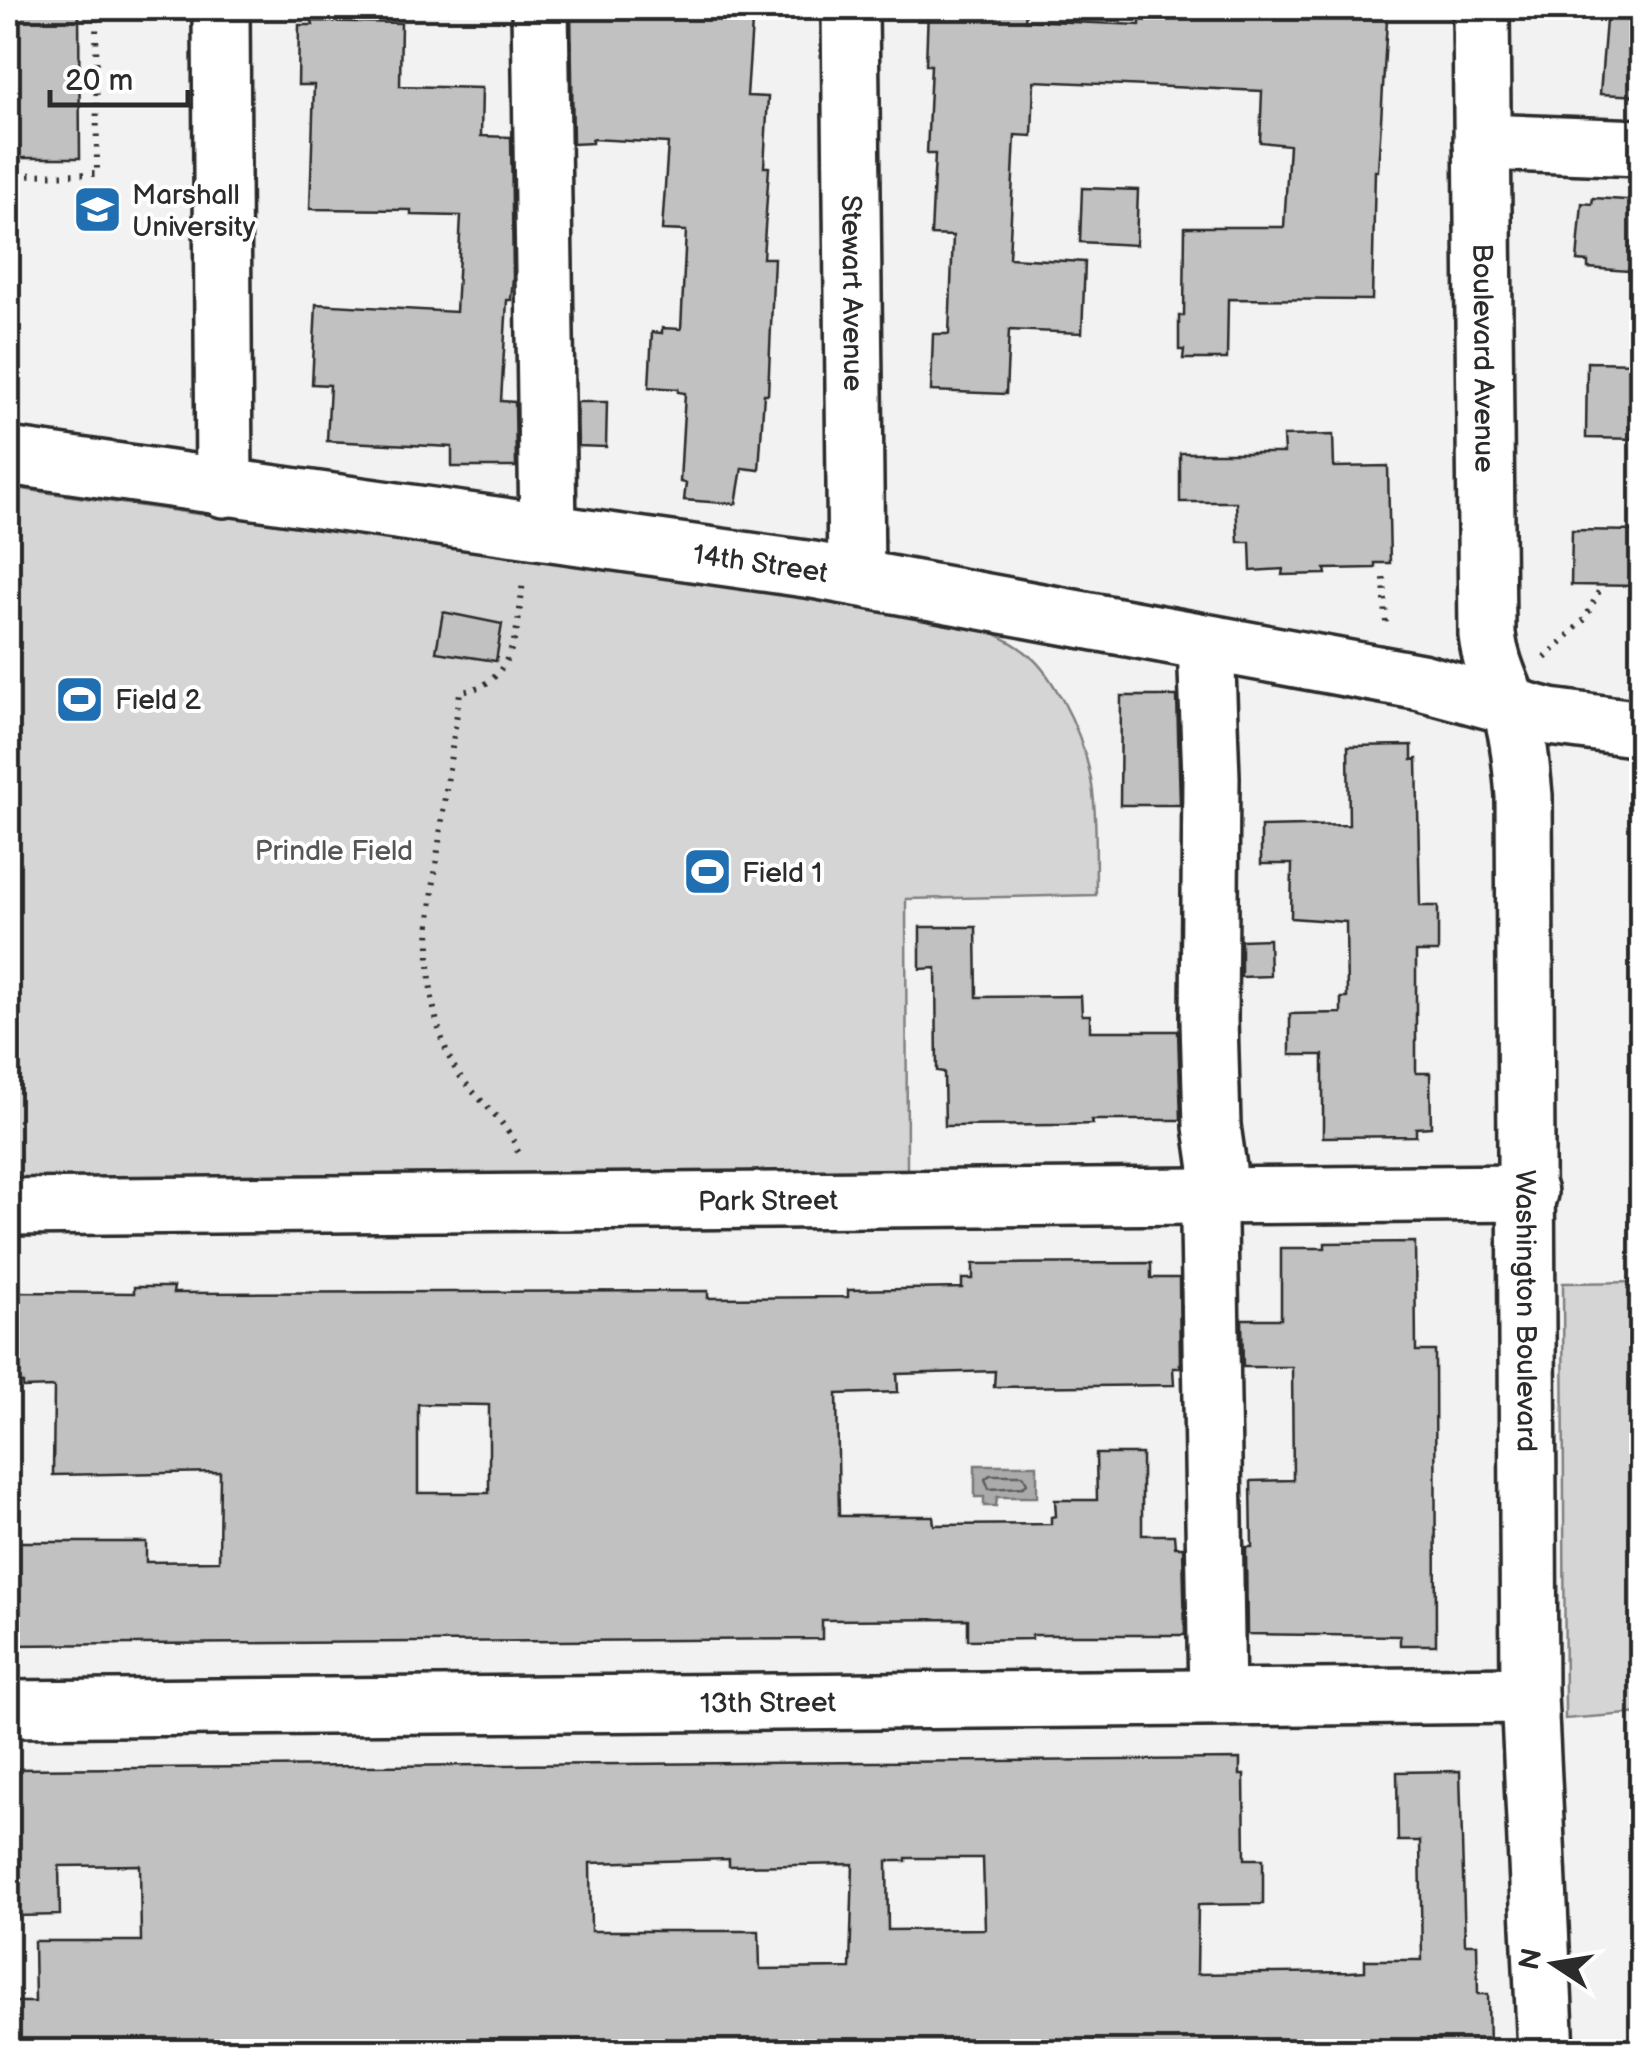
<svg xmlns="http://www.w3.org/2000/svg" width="1649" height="2059" font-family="'Balsamiq Sans',sans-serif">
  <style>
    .green { fill: #d5d5d5; stroke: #808080; stroke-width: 2.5 }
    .water { fill: #ababab; stroke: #787878; stroke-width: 2.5 }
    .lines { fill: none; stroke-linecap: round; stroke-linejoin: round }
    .shore { stroke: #5e5e5e; stroke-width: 2.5 }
    .building { fill: #c1c1c1; stroke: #2b2b2b; stroke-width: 2.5; fill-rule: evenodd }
    .minor-casing { stroke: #2b2b2b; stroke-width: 62 }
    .path { stroke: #2b2b2b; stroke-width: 6; stroke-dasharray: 2.5 8; stroke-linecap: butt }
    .minor { stroke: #fff; stroke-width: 55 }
    .labels { text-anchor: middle; stroke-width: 8; stroke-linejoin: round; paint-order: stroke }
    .poi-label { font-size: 28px; fill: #2b2b2b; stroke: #fff; text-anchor: start }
    .street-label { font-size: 28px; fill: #2b2b2b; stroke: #fff }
    .park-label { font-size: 28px; fill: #565656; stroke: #fff }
  </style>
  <rect width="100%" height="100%" fill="#f2f2f2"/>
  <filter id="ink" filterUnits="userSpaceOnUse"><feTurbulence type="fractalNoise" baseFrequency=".01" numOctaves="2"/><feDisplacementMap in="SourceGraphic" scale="20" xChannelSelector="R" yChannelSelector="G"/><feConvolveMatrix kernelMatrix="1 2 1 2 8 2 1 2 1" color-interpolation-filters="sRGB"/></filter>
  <g filter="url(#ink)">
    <!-- green -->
    <g class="green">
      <path d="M 8,487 L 198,514 L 312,520 L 962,619 C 985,630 1011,639 1030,656 C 1044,668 1053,684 1062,699 C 1101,771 1095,817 1096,895 L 906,899 L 907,1170 L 8,1181 Z"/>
      <polygon points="1641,1282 1641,1713 1565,1719 1563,1283"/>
    </g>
    <!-- water -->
    <polygon class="water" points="975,1465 1037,1465 1037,1497 997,1497 996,1506 984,1506 984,1497 975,1497"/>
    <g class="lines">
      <!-- shore -->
      <polygon class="shore" points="990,1475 1023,1475 1027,1483 1023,1487 989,1489 985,1479"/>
    </g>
    <!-- building -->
    <g class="building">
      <polygon points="8,8 79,8 80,158 8,158"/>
      <polygon points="571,8 753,8 747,96 768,97 764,167 769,167 763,258 774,258 768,394 764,394 759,470 742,468 736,504 684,500 686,483 680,482 685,393 678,392 678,389 649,387 652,332 662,333 662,328 681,329 686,231 662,230 668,143 592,139 592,143 573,144"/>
      <polygon points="928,8 1026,9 1025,20 1140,25 1140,8 1307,8 1306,16 1387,20 1378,171 1375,171 1372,300 1228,299 1227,359 1183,359 1184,350 1179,350 1179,316 1184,316 1185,227 1284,227 1289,145 1260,142 1262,91 1034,81 1032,136 1015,135 1009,258 1085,262 1082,333 1009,330 1006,394 931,391 933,334 949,334 953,236 931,235 935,154 927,154 931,65 926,65"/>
      <polygon points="1607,8 1642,8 1642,96 1600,94"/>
      <polygon points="312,21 401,23 400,86 482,88 481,136 511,137 513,277 511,300 507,300 501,401 515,402 516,467 452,467 452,447 327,441 330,385 312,384 316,304 456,312 461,216 411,215 411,210 310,209 314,85 298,85 299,25 313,25"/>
      <polygon points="1082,188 1138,190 1136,245 1080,242"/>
      <polygon points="1593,198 1642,201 1642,272 1588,268 1588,262 1577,261 1582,203 1592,204"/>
      <polygon points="1587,362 1642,363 1642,439 1586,438"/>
      <polygon points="577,402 607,402 606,447 578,446"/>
      <polygon points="1333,435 1334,467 1388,466 1390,563 1375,563 1375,568 1325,569 1326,574 1282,575 1283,569 1251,571 1250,542 1238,542 1236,502 1180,502 1180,453 1284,453 1283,436"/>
      <polygon points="1572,530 1642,531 1642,586 1571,585"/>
      <polygon points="443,612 502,624 496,661 436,652"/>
      <polygon points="1121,696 1177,696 1180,805 1120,805"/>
      <polygon points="1412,745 1412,760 1417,759 1420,906 1438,906 1438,952 1416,952 1416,1073 1430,1073 1431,1127 1416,1128 1416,1136 1323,1137 1323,1055 1290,1055 1290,1014 1341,1013 1341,998 1347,998 1346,922 1291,918 1292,864 1261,864 1261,827 1349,825 1348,746"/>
      <polygon points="920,927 976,927 977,997 1081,996 1082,1015 1090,1015 1090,1031 1178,1031 1181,1120 1091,1120 1092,1124 1059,1125 945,1126 944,1072 937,1071 936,968 920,969"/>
      <polygon points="1269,939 1270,976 1241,977 1241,940"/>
      <polygon points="1415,1242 1416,1351 1435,1351 1436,1645 1400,1645 1400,1636 1247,1634 1246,1547 1252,1547 1251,1481 1293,1480 1292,1367 1243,1367 1242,1319 1281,1319 1281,1248 1325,1248 1325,1243"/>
      <path d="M 1151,1263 L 1151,1278 L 1179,1278 L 1180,1368 L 1173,1368 L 1174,1385 L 994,1387 L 995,1371 L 897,1374 L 898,1392 L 837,1394 L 839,1516 L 933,1516 L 934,1525 L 1051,1524 L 1051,1517 L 1056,1516 L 1055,1500 L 1097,1500 L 1096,1454 L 1142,1454 L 1142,1535 L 1174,1535 L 1175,1547 L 1183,1547 L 1185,1635 L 1032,1635 L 1032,1639 L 968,1640 L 968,1619 L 822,1620 L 822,1639 L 8,1645 L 8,1561 L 12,1561 L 12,1542 L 146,1542 L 146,1562 L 219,1561 L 220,1472 L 53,1475 L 54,1387 L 23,1388 L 23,1383 L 8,1383 L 8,1297 L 15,1297 L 15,1292 L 134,1293 L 134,1287 L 174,1287 L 173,1293 L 708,1291 L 708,1298 L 848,1297 L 848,1290 L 962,1288 L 962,1279 L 973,1279 L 973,1264 ZM 418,1404 L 489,1405 L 489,1493 L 418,1493 Z"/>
      <path d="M 1240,1759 L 1240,1775 L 1244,1775 L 1245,1859 L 1263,1859 L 1263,1904 L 1198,1905 L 1197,1974 L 1349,1972 L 1365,1971 L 1365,1960 L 1422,1960 L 1420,1841 L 1398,1841 L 1397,1772 L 1460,1771 L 1465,1944 L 1477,1944 L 1478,1994 L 1488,1994 L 1489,2050 L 10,2052 L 10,2002 L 35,2002 L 34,1941 L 141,1941 L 140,1865 L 59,1866 L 60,1915 L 16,1916 L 15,1851 L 8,1851 L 10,1769 ZM 906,1858 L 983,1858 L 985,1929 L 888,1930 L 887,1861 L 906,1861 ZM 729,1859 L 729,1866 L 853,1864 L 850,1968 L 760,1969 L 759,1931 L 591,1931 L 590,1863 Z"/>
    </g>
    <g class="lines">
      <defs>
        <g id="minor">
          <polyline points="221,8 224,489"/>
          <polyline points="540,8 548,531"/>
          <path id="s1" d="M 850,8 L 856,577"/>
          <path id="s2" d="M 1481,8 L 1487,635 C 1490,660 1499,679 1508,702 C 1519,732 1521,764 1524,796 L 1529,1695 L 1546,2052"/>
          <polyline points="1482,142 1642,148"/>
          <path id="s3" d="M 8,456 L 813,570 L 1421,682 L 1550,717 L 1642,729"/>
          <polyline points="1206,643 1211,777 1209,1020 1212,1126 1218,1168 1209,1224 1217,1697"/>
          <path id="s4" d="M 8,1207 L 1529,1193"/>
          <path id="s5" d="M 8,1709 L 1529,1695"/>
        </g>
      </defs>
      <!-- minor casing -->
      <use href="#minor" class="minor-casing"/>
      <!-- path -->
      <g class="path">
        <polyline points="8,175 97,174 96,8"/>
        <polyline points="1384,578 1386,623 1391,624"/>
        <polyline points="1545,658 1585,619 1602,585"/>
        <path d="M 518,1152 C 506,1115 468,1096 451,1061 C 418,991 429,917 439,843 C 445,793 453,743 460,692 C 516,686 519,623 523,579"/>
      </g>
      <!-- minor -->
      <use href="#minor" class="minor"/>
    </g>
  </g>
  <!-- icons -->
  <defs>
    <symbol id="university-square" viewBox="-11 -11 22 22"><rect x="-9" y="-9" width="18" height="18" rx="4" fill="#1f6fb2" stroke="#fff"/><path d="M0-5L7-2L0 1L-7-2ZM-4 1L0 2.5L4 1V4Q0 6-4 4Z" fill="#fff"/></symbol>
    <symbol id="stadium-square" viewBox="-11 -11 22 22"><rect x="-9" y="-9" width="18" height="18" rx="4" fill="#1f6fb2" stroke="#fff"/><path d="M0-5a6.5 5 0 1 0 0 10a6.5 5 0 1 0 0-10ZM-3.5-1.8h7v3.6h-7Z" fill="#fff"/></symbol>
  </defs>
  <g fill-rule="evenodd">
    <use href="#university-square" x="70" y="182" width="55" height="55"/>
    <use href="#stadium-square" x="52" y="672" width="55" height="55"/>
    <use href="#stadium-square" x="680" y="844" width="55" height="55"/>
  </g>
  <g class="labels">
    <!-- poi labels -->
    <g class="poi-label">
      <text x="132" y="204">Marshall<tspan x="132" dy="32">University</tspan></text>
      <text x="115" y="709">Field 2</text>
      <text x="742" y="882">Field 1</text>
    </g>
    <!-- street labels -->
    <g class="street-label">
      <text dy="10" stroke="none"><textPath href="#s1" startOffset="285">Stewart Avenue</textPath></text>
      <text dy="10" stroke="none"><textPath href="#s2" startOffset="350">Boulevard Avenue</textPath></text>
      <text dy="10" stroke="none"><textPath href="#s3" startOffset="760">14th Street</textPath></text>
      <text dy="10" stroke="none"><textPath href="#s4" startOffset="760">Park Street</textPath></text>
      <text dy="10" stroke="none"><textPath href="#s2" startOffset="1308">Washington Boulevard</textPath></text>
      <text dy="10" stroke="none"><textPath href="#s5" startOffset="760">13th Street</textPath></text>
    </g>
    <!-- park labels -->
    <g class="park-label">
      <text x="334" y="860">Prindle Field</text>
    </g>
  </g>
  <!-- margin -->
  <rect width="1649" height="2059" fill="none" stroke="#fff" stroke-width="40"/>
  <rect x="20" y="20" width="1609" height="2019" fill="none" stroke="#2b2b2b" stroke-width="4" filter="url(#ink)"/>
  <!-- north arrow -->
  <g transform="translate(1554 1964) rotate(282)" stroke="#ffffff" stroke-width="8" paint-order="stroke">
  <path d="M0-8L18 38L0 25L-18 38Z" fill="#2b2b2b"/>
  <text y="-15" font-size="28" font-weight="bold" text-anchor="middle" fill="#2b2b2b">N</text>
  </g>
  <!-- scale -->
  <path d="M50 90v15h138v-15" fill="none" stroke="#2b2b2b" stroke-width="5"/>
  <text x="65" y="90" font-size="30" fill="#2b2b2b" stroke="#ffffff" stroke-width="8" paint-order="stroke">20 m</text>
</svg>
